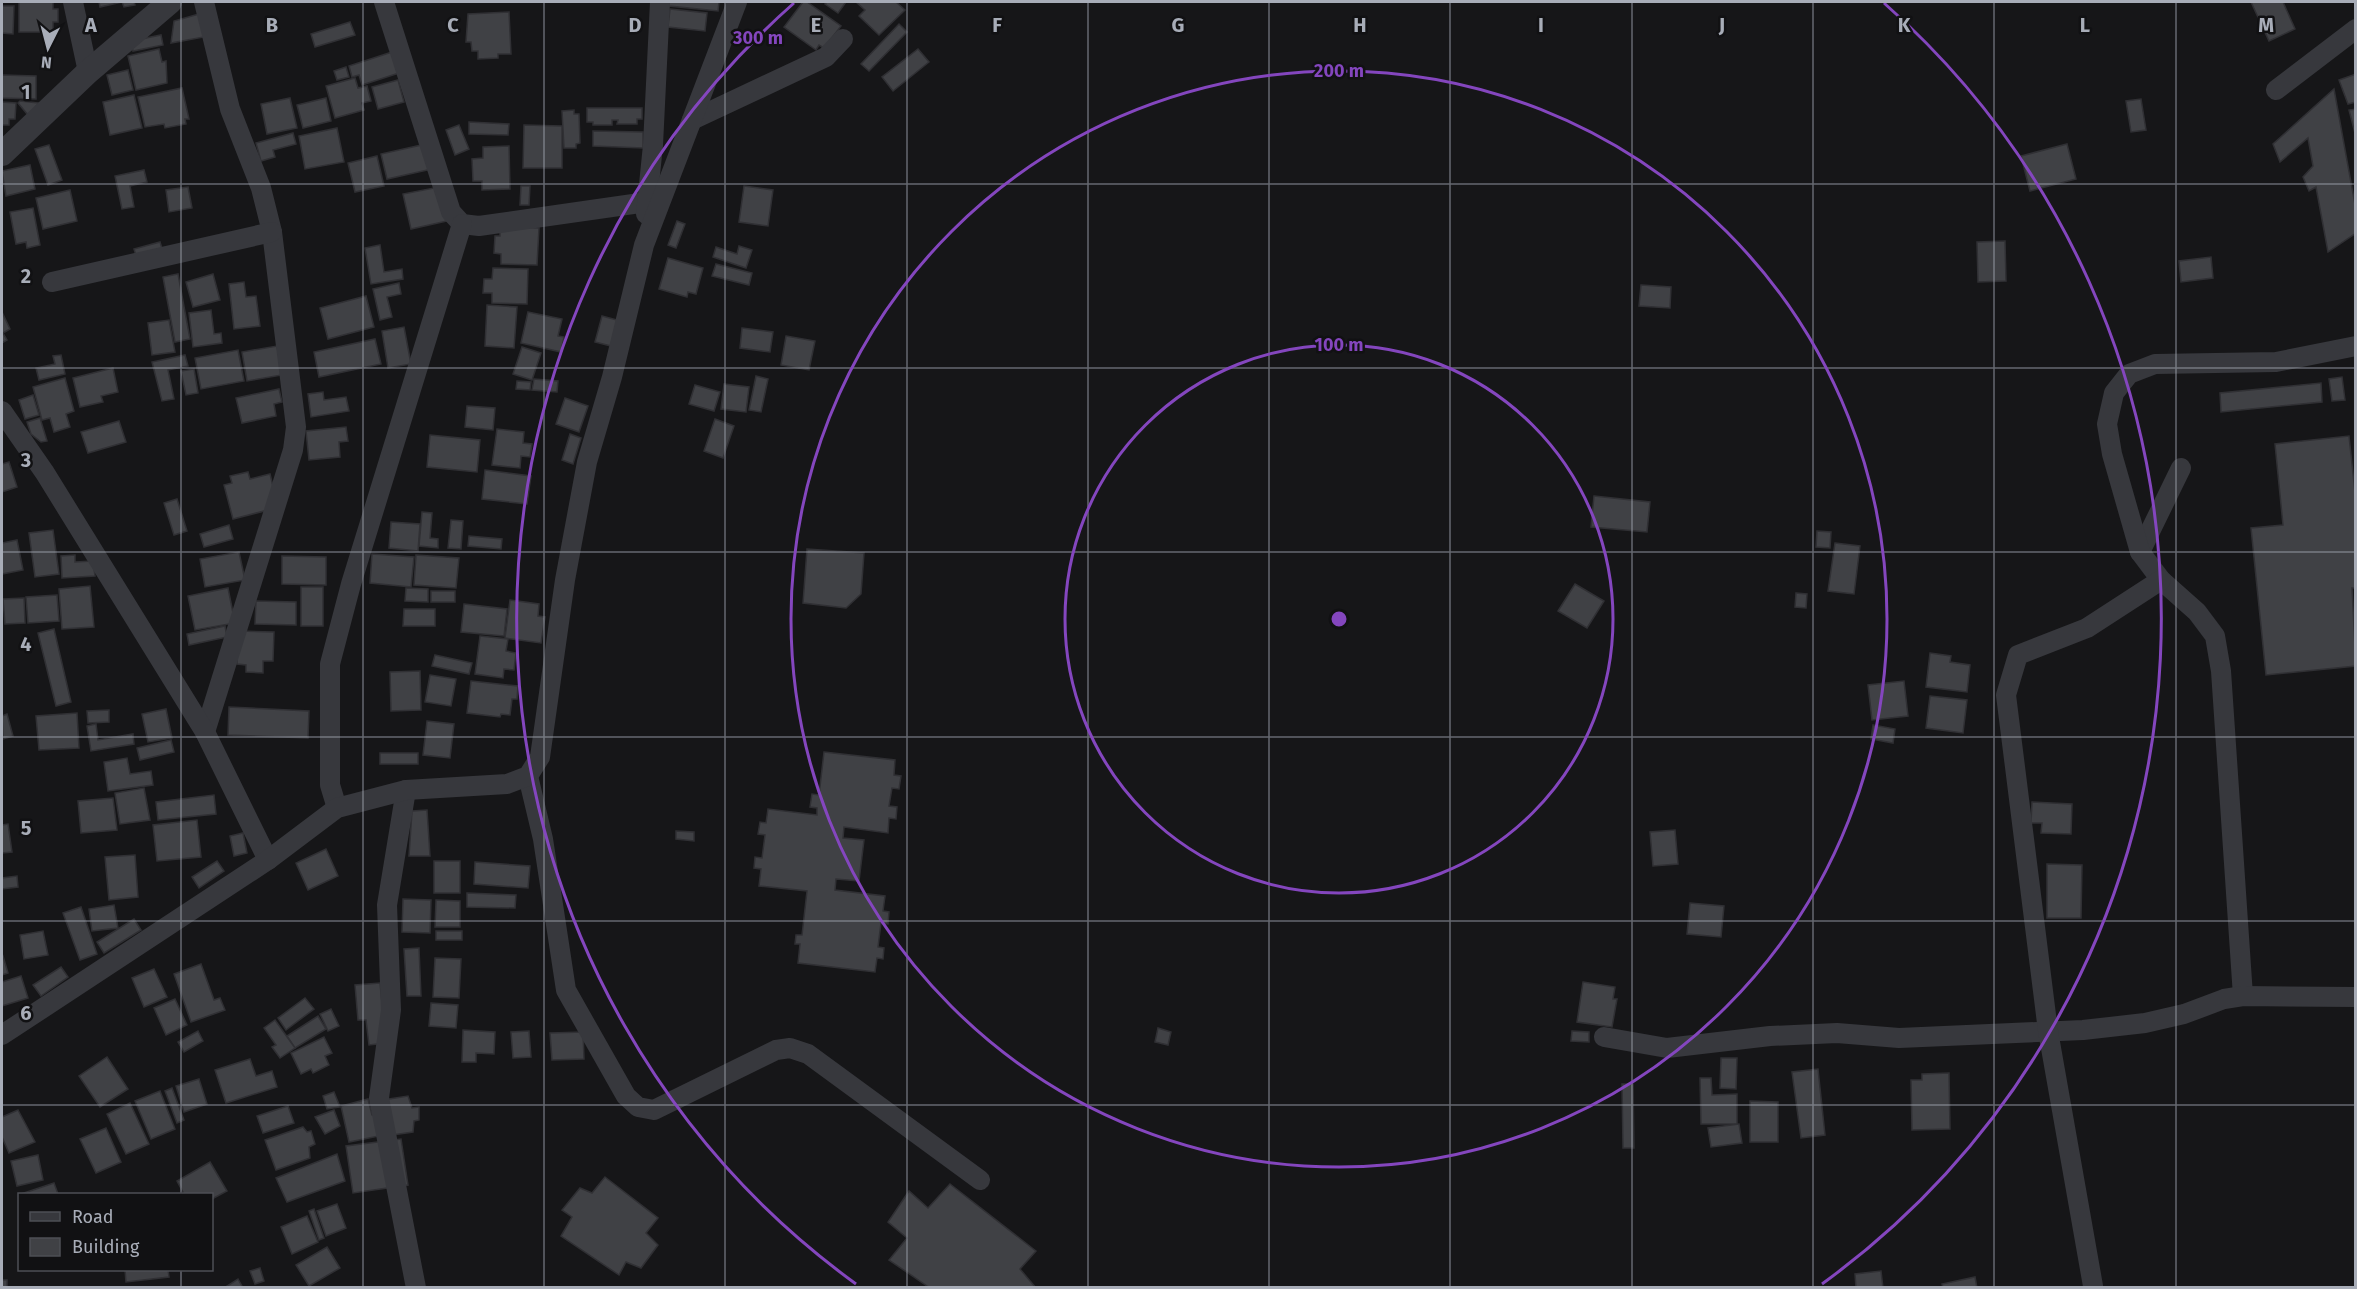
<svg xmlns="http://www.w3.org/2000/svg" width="2357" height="1289" font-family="'Fira Sans',sans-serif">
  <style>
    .building { fill: #404145; stroke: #303034; stroke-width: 1.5 }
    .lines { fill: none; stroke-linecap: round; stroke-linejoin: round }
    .minor { stroke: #37383d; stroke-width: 20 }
    .tertiary { stroke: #37383d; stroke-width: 24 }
    .grid { fill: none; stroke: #a8adb8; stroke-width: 1.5; stroke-opacity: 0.55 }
    .ring { fill: none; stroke: #8446be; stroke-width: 3 }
    .grid-label { font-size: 20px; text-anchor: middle; font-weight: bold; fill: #a8adb8; stroke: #111113; stroke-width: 5; stroke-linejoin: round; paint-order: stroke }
    .centre { fill: #8446be; stroke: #111113; stroke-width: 3 }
    .ring-label { font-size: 18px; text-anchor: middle; font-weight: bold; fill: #8446be; stroke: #111113; stroke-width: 5; stroke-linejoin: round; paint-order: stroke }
  </style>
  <rect width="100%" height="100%" fill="#161618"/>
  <!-- building -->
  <g class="building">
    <polygon points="19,2 53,2 53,9 58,9 58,22 53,22 53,32 19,32"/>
    <polygon points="99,2 134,2 135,5 124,7 122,2 100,7"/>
    <polygon points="669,2 719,2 718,11 669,6"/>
    <polygon points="803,2 807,2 841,26 824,48 819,45 816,50 784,27"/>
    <polygon points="827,2 846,2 838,13 825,4"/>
    <polygon points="856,2 896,2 905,10 879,35 859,16 865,10"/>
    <polygon points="2251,2 2283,2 2295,29 2269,41"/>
    <polygon points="2,6 14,6 13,34 2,33"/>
    <polygon points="670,9 707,13 705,31 668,27"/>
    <polygon points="509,12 511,54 498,54 498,58 478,59 478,51 472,51 471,42 466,42 468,14"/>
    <polygon points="199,14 204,37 171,43 174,21"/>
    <polygon points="350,22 355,35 315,47 311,34"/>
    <polygon points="899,24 907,32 869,71 861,64"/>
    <polygon points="161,35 163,45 133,51 131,41"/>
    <polygon points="159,49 162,62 166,61 167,83 136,90 128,56"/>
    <polygon points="918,49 929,62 893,91 882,77"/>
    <polygon points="392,52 399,73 362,85 359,75 352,77 349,66"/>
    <polygon points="346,67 349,77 337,80 334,71"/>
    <polygon points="128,70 133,90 112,95 107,75"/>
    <polygon points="2356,74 2356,102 2348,104 2339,80"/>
    <polygon points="2,75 36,76 36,99 2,98"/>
    <polygon points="355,78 358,88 367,86 371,101 362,103 364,110 335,118 326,86"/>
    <polygon points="398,80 404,102 378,109 372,87"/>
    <polygon points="182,88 189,119 185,119 186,124 165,128 164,124 145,127 138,97"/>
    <polygon points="2334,89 2356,210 2356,233 2328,252 2316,187 2309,191 2303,177 2313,166 2308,138 2280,162 2273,144"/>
    <polygon points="134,95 142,128 110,135 103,102"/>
    <polygon points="290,98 297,128 267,134 261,104"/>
    <polygon points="326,98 331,121 303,128 297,105"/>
    <polygon points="2141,99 2146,130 2131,132 2126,101"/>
    <polygon points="20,101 39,103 28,115 18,103"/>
    <polygon points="2,102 16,103 15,119 9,119 9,125 2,125"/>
    <polygon points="587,108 642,108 642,119 637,119 637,124 617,124 618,120 612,120 612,125 593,125 593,122 587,122"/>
    <polygon points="2356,109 2356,137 2349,110"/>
    <polygon points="574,110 574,114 579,114 580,143 576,144 576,148 564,148 562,111"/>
    <polygon points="469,122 509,124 508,135 469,134"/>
    <polygon points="459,125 469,149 455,155 446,130"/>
    <polygon points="524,125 562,126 562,168 523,168"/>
    <polygon points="337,128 344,162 305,169 299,136"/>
    <polygon points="593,131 643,132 643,148 593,146"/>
    <polygon points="293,133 296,144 273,150 275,157 261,161 256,143"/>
    <polygon points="426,144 432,169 387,179 381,154"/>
    <polygon points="2067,144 2076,179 2030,191 2021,156"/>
    <polygon points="49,145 62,180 48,185 35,149"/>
    <polygon points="509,146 510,189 482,190 482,181 473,181 472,159 483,158 483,147"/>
    <polygon points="377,156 384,186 355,192 348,163"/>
    <polygon points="30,165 35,189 6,196 2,171"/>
    <polygon points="144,170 147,182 130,186 134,207 122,209 115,176"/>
    <polygon points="521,186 530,186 529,205 520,205"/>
    <polygon points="744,186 773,190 768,226 739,222"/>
    <polygon points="188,187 192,208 169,212 166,190"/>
    <polygon points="439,187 447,221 411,229 403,194"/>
    <polygon points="70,190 77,221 43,229 36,198"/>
    <polygon points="33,208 40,245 27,248 26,242 16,244 10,212"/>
    <polygon points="677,221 685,224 676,248 668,245"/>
    <polygon points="500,226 539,228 537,265 501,264 501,254 494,253 495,236 500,236"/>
    <polygon points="2005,241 2006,281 1978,282 1977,242"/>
    <polygon points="160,242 163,252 137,259 134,249"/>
    <polygon points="380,245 384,272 402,269 403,279 371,284 365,248"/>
    <polygon points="739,246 752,250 746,268 713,257 716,247 737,254"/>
    <polygon points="2211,257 2213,278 2181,282 2179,261"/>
    <polygon points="668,258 703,268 696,294 688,292 687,297 659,289"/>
    <polygon points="716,264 752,273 749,285 712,276"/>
    <polygon points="493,268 528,269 527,304 492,303 492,293 483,293 484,279 492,279"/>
    <polygon points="178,274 190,339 175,342 163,277"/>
    <polygon points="213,274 220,300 193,307 186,282"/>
    <polygon points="244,282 246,297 256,296 260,326 234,329 229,284"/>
    <polygon points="399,283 401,294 387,297 392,317 380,320 373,289"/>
    <polygon points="1641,285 1671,287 1670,308 1639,306"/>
    <polygon points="366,296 374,327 328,339 320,308"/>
    <polygon points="487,305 517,307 514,348 485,346"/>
    <polygon points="211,310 214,334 221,333 222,343 193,347 189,313"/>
    <polygon points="2,312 10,329 3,333 7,340 2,343"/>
    <polygon points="528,312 562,319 558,336 564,337 561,352 521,343"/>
    <polygon points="602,316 617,320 611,346 595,342"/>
    <polygon points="169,320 175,352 152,355 148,323"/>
    <polygon points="404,327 411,364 388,368 382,331"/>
    <polygon points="742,328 773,332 770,352 740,348"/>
    <polygon points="786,336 815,341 809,370 781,365"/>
    <polygon points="375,339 381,364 319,377 314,352"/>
    <polygon points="277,346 282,375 247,381 242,352"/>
    <polygon points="522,347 541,353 532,380 513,374"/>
    <polygon points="238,350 244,381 201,389 195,358"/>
    <polygon points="61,355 65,374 39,380 36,368 55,364 53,356"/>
    <polygon points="185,355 188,366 168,370 174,399 162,401 152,362"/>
    <polygon points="113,368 118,392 101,396 103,402 80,407 73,378"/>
    <polygon points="194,369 198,393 186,395 181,371"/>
    <polygon points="756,376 768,379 761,412 749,410"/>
    <polygon points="2342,377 2345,400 2332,401 2329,379"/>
    <polygon points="65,378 74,411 66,414 70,427 54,432 50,418 42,420 33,387"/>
    <polygon points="534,379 558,381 557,392 532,390"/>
    <polygon points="517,381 531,382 530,390 516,389"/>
    <polygon points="2321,383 2322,402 2221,412 2220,393"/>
    <polygon points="724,384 749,387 746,412 721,409"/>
    <polygon points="695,385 720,392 714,411 689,404"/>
    <polygon points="279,389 282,402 274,404 276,416 242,423 236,398"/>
    <polygon points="323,392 324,400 346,397 349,411 311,417 308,394"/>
    <polygon points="33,395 39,415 25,419 19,400"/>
    <polygon points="565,398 588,406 579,432 556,424"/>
    <polygon points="467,406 495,408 493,430 465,427"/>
    <polygon points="40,418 47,441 41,442 31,434 27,422"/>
    <polygon points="715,419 734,426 723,458 704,451"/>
    <polygon points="119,421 126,442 88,453 81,432"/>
    <polygon points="346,427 348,441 339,442 340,457 309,460 306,431"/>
    <polygon points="497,429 524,432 523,443 532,444 530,457 521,456 520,468 492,465"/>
    <polygon points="570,434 581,438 573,464 562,460"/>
    <polygon points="430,435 480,440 477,472 427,467"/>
    <polygon points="2349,436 2356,502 2356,588 2352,588 2356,666 2266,675 2251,528 2283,525 2275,444"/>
    <polygon points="9,462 17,487 2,492 2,464"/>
    <polygon points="485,470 531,476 527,504 482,499"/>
    <polygon points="248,472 250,479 270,474 276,499 272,509 233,519 224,485 232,483 230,476"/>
    <polygon points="1594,496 1650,502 1647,532 1591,527"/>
    <polygon points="177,499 187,531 174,535 164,503"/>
    <polygon points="422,512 432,513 430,538 438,539 438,548 419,546"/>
    <polygon points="451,520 463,521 461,549 448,548"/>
    <polygon points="391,522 420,524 418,551 389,548"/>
    <polygon points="229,525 233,539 204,547 200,534"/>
    <polygon points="53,530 59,574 35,577 29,533"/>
    <polygon points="1817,531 1831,532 1830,548 1816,547"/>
    <polygon points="469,536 502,539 501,549 468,546"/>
    <polygon points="17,540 23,570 2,574 2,543"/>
    <polygon points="1835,543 1860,546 1854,594 1828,591"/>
    <polygon points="807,549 864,553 861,594 846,608 803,603"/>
    <polygon points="239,552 245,580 205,587 200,559"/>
    <polygon points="372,554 414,557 411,587 370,583"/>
    <polygon points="75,555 75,562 93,561 95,576 62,578 61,556"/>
    <polygon points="416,555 459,558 456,588 414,585"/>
    <polygon points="282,556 326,557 326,585 282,584"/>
    <polygon points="1575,584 1604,601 1587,628 1558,611"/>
    <polygon points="90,586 94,627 62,629 59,589"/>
    <rect x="301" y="587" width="22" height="39"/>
    <polygon points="228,588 235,623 195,630 188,596"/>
    <polygon points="406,588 428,589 428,602 405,601"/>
    <rect x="431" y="591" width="24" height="11"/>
    <polygon points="1796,593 1807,594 1806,608 1795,607"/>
    <polygon points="57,595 59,621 28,623 26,597"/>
    <polygon points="24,598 25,623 5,624 3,599"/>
    <polygon points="510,600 539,604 538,616 545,617 541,643 505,638"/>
    <polygon points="256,601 296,602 296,625 255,624"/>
    <polygon points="464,604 507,609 504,636 461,632"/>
    <polygon points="404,609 435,609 435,626 403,626"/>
    <polygon points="225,626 227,637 189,645 187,634"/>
    <polygon points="54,629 71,702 56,706 38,633"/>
    <polygon points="238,631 274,632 273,661 263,661 263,673 246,672 246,665 237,664"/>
    <polygon points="480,636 508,639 506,651 516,653 514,670 504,669 503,678 475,674"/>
    <polygon points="1930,653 1951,656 1950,662 1970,665 1967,692 1926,687"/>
    <polygon points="435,655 472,663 469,674 432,666"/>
    <polygon points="420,671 421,710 391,711 390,672"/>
    <polygon points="430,675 456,679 451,706 425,702"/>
    <polygon points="471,681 518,686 517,699 512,699 510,715 501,714 500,717 467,713"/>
    <polygon points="1904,681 1908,716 1872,720 1868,685"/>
    <polygon points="1930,696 1967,700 1963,733 1926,728"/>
    <polygon points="229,707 309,711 308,738 228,735"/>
    <polygon points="166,709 172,738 148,742 142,714"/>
    <polygon points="109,710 109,722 88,723 87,711"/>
    <polygon points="77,713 79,748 39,750 36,716"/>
    <polygon points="7,714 13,736 3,739 2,716"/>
    <polygon points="427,721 454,724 450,758 423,755"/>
    <polygon points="96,724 98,740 133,734 134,744 91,751 87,726"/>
    <polygon points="1873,725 1895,729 1893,743 1871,739"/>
    <polygon points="171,740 174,752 140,760 137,748"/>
    <polygon points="824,752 895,760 894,775 901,776 899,789 892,788 889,806 897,807 896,819 889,818 888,833 844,827 843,838 864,840 859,881 836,879 835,890 885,896 883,911 889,912 888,924 881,923 878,947 884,948 883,959 877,958 875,972 798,963 800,944 795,944 796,935 802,935 807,891 759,886 761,869 754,868 755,857 762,858 765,835 758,834 760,822 766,823 768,809 817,815 817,808 810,807 812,794 819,795"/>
    <rect x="380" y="753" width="38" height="11"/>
    <polygon points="127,758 130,774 151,771 153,785 108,791 104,762"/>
    <polygon points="144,788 150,820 120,824 115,793"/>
    <polygon points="214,795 216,814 158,820 156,802"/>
    <polygon points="113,798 117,830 81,833 78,801"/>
    <polygon points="2032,802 2072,804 2071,834 2041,833 2042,823 2031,823"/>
    <polygon points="427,810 430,856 409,856 412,811"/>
    <polygon points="197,820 201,857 157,861 153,825"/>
    <polygon points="8,824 12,852 2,853 2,825"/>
    <polygon points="1675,830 1678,864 1653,866 1650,832"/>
    <polygon points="676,831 694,832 694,841 676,839"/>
    <polygon points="243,833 247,853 234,856 230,836"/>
    <polygon points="326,849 338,876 308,890 296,863"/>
    <polygon points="135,855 138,897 109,900 105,857"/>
    <polygon points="217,861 224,871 199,888 192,877"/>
    <rect x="434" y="861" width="26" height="32"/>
    <polygon points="475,862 530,866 528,888 474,884"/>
    <polygon points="2047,864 2082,865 2081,918 2047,918"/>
    <polygon points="17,876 18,887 2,889 2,878"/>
    <polygon points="467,893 516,895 515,908 467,907"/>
    <polygon points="403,899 431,900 430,933 402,932"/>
    <polygon points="436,900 460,901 460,927 435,927"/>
    <polygon points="1690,903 1724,906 1721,937 1687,934"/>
    <polygon points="114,905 118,928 92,931 89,909"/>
    <polygon points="81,907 97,954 80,960 63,913"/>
    <polygon points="134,919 141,930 104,953 97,942"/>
    <polygon points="43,931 48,955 24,959 20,935"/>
    <rect x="436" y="931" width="26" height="9"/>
    <polygon points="419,948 421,996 407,996 404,949"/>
    <polygon points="3,956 8,973 2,975 2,957"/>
    <polygon points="435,958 461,959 459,998 433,997"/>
    <polygon points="201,964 214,1000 220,998 225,1010 191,1022 174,974"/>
    <polygon points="61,967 68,977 41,996 33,985"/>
    <polygon points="154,969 167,997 144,1007 132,978"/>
    <polygon points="21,976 28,998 2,1006 2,982"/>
    <polygon points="1583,982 1615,987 1613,999 1617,999 1612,1027 1577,1022"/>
    <polygon points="380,983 386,1043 369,1045 366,1020 358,1020 355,985"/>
    <polygon points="305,998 314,1009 286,1030 278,1018"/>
    <polygon points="175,999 187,1025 166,1035 154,1008"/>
    <polygon points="431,1003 458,1005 456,1028 429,1026"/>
    <polygon points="331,1009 339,1026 328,1031 320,1014"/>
    <polygon points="318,1016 326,1029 295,1048 287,1036"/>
    <polygon points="275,1020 295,1048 280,1058 272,1047 276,1045 264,1028"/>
    <polygon points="1158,1028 1171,1032 1168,1045 1155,1042"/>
    <polygon points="463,1030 495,1032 494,1054 476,1053 476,1062 462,1062"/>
    <polygon points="198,1031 203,1041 184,1052 178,1042"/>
    <polygon points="529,1031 531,1057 513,1058 511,1032"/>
    <polygon points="1572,1031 1589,1032 1589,1042 1571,1041"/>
    <polygon points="583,1032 584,1059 552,1060 550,1033"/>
    <polygon points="324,1037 332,1053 325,1056 329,1065 313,1073 311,1069 301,1074 291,1053"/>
    <polygon points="107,1057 128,1089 100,1107 79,1076"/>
    <polygon points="1721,1058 1737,1058 1736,1089 1720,1088"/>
    <polygon points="250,1059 256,1076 272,1071 277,1087 226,1103 215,1070"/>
    <polygon points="1818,1069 1825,1135 1801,1138 1792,1072"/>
    <polygon points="1949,1073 1950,1129 1912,1130 1911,1080 1922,1080 1922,1074"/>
    <polygon points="1700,1078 1711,1078 1712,1095 1737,1094 1737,1124 1701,1124"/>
    <polygon points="199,1079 207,1104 184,1112 176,1086"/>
    <polygon points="1622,1084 1633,1084 1634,1148 1623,1148"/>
    <polygon points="172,1088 184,1120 177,1123 165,1091"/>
    <polygon points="160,1091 175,1129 151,1139 135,1101"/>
    <polygon points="334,1092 340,1107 327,1109 323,1096"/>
    <polygon points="408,1096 412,1108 419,1107 419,1120 414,1121 413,1132 386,1136 383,1100"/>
    <polygon points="368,1099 372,1115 379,1114 379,1136 349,1142 341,1106"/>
    <polygon points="1750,1101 1778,1102 1778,1142 1750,1142"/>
    <polygon points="130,1103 149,1144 126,1154 107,1114"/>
    <polygon points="288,1106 294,1123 263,1133 257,1116"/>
    <polygon points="18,1110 35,1142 9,1153 2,1137 2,1117"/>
    <polygon points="334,1110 340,1126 325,1134 315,1117"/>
    <polygon points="1739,1124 1742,1143 1711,1147 1708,1128"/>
    <polygon points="303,1127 307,1132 311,1131 315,1144 309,1147 310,1158 276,1170 265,1140"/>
    <polygon points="106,1128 121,1162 96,1173 80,1139"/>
    <polygon points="401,1139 408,1185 353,1193 346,1146"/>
    <polygon points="337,1154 345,1181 287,1202 276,1178"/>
    <polygon points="38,1155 43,1180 17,1186 11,1161"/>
    <polygon points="210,1162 227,1191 212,1199 212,1194 184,1194 177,1181"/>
    <polygon points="605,1177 658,1218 646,1233 658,1245 641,1268 626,1262 619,1275 561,1236 572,1217 562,1210 580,1188 592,1193"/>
    <polygon points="54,1183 58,1194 21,1194"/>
    <polygon points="950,1184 1036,1251 1020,1269 1036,1288 930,1288 889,1260 907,1238 888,1222 909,1191 928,1208"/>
    <polygon points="337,1204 346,1228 326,1236 317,1211"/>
    <polygon points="314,1209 324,1238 319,1240 309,1211"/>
    <polygon points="307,1216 318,1242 292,1254 281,1227"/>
    <polygon points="327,1247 340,1268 309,1286 296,1265"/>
    <polygon points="260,1268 264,1281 255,1284 250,1271"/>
    <polygon points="125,1270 168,1270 169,1277 126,1282"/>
    <polygon points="1881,1271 1883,1288 1856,1288 1855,1274"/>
    <polygon points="1975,1277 1977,1288 1943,1288 1942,1284"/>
    <polygon points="238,1279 243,1288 224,1288"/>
    <rect x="2" y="1280" width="5" height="8"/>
  </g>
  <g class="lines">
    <!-- minor -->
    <g class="minor">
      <polyline points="73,2 88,72"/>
      <polyline points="204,2 230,109 261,188 272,232 296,427 293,450 205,732"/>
      <polyline points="384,2 451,212 462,224 479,226 647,202"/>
      <polyline points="2276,90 2356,29"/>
      <polyline points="692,120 826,57 843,39"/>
      <polyline points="646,214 653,145 660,2"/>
      <polyline points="52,282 272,232"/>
      <polyline points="2,411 45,473 205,732 268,860"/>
      <polyline points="2140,552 2181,468"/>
      <polyline points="528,776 543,839 566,990 626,1096 638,1107 654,1110 776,1050 790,1048 808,1054 980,1180"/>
      <polyline points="406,790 387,905 391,1010 379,1098 416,1288"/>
      <polyline points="337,808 330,785 330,664 351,584 462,224"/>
      <polyline points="2243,996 2221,671 2215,636 2197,612 2161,580 2140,552 2112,454 2107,424 2114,393 2129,374 2155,364 2276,362 2356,346"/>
      <polyline points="2,1035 268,860 337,808 406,790 507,784 528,776 540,757 565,580 587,462 612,377 644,245 737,2"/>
      <polyline points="1604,1037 1667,1048 1770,1036 1837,1033 1899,1038 2083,1030 2145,1023 2184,1014 2224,999 2243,996 2356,997"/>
      <polyline points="2093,1286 2048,1031 2006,695 2018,655 2087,628 2161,580"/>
    </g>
    <!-- tertiary -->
    <polyline class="tertiary" points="2,154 88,72 170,2"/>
  </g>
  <!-- grid -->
  <path class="grid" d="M 181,2 L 181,1194M 363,2 L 363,1288M 544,2 L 544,1288M 725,2 L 725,1288M 907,2 L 907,1288M 1088,2 L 1088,1288M 1269,2 L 1269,1288M 1450,2 L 1450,1288M 1632,2 L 1632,1288M 1813,2 L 1813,1288M 1994,2 L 1994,1288M 2176,2 L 2176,1288M 2,184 L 2356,184M 2,368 L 2356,368M 2,552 L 2356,552M 2,737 L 2356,737M 2,921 L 2356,921M 2,1105 L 2356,1105M 181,1270 L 181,1288"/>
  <!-- distance rings -->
  <g class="ring">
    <circle cx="1339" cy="619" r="274"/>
    <circle cx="1339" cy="619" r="548"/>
    <path d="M856 1284A822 822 0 0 1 794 3M1884 3A822 822 0 0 1 1822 1284"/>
  </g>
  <g class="grid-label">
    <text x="91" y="32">A</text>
    <text x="272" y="32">B</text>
    <text x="453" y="32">C</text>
    <text x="635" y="32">D</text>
    <text x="816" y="32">E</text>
    <text x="997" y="32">F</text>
    <text x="1178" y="32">G</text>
    <text x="1360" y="32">H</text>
    <text x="1541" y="32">I</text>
    <text x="1722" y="32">J</text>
    <text x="1904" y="32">K</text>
    <text x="2085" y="32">L</text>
    <text x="2266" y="32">M</text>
    <text x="26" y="99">1</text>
    <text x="26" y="283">2</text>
    <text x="26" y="467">3</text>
    <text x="26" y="651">4</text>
    <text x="26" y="835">5</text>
    <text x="26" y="1020">6</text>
  </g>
  <circle cx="1339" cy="619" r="9" class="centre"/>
  <g class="ring-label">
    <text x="758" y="44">300 m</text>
    <text x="1339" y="77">200 m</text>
    <text x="1339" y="351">100 m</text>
  </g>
  <!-- border -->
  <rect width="2357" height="1289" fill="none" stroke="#a8adb8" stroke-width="6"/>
  <!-- legend -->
  <rect x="18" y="1193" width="195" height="78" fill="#111113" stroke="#4d4f55" stroke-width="1.5"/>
  <rect x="30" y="1212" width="30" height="9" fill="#37383d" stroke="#4d4f55" stroke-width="1.5"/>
  <text x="72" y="1223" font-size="18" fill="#a8adb8">Road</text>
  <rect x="30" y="1238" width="30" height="18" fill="#404145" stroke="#4d4f55" stroke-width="1.5"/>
  <text x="72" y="1253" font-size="18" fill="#a8adb8">Building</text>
  <!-- north arrow -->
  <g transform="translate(48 48) rotate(186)" stroke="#111113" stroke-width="4.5" paint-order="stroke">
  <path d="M0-4.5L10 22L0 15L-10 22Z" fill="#a8adb8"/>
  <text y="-9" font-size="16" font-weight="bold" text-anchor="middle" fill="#a8adb8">N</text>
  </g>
</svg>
